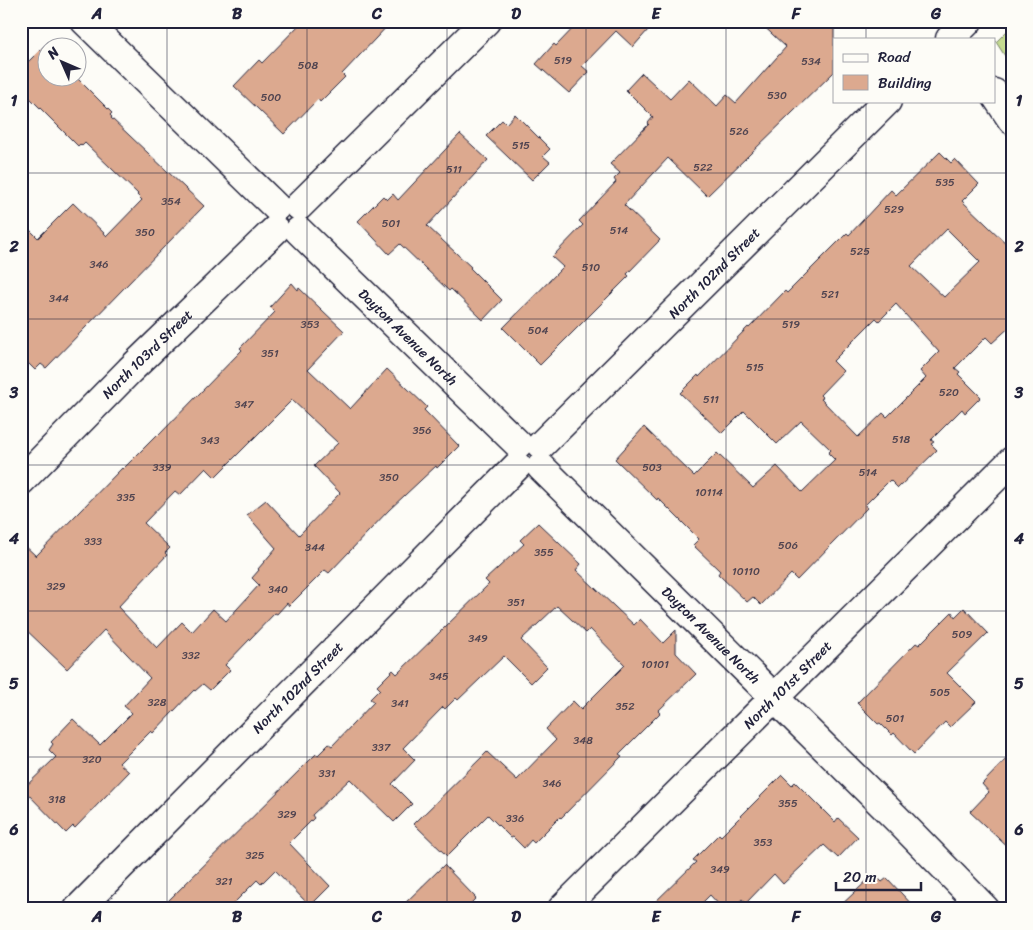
<svg xmlns="http://www.w3.org/2000/svg" width="1033" height="930" font-family="Sriracha,sans-serif">
  <style>
    .green { fill: #c4da90; stroke: #737e66 }
    .building { fill: #dca98f; stroke: #22223b; fill-rule: evenodd }
    .lines { fill: none; stroke-linecap: round; stroke-linejoin: round }
    .street-casing { stroke: #22223b; stroke-width: 31 }
    .street { stroke: #fdfcf7; stroke-width: 28 }
    .grid { fill: none; stroke: #22223b; stroke-width: 1; stroke-opacity: 0.55 }
    .labels { text-anchor: middle; stroke-width: 4; stroke-linejoin: round; paint-order: stroke }
    .number-label { font-size: 11px; fill: #504450 }
    .street-label { font-size: 14px; fill: #22223b; stroke: #fdfcf7 }
    .neatline { fill: none; stroke: #22223b; stroke-width: 2 }
    .grid-label { font-size: 16px; text-anchor: middle; font-weight: bold; fill: #22223b }
  </style>
  <rect width="100%" height="100%" fill="#fdfcf7"/>
  <filter id="ink" filterUnits="userSpaceOnUse"><feTurbulence type="fractalNoise" baseFrequency=".02" numOctaves="2"/><feDisplacementMap in="SourceGraphic" scale="10" xChannelSelector="R" yChannelSelector="G"/><feConvolveMatrix kernelMatrix="1 2 1 2 8 2 1 2 1" color-interpolation-filters="sRGB"/></filter>
  <g filter="url(#ink)">
    <!-- green -->
    <polygon class="green" points="1012,26 1012,67 996,42"/>
    <!-- building -->
    <g class="building">
      <polygon points="303,21 392,21 342,74 345,77 320,102 318,99 284,134 234,86 259,60 262,63"/>
      <polygon points="580,21 656,21 633,47 616,31 582,66 589,72 569,93 536,64 554,44 556,46"/>
      <polygon points="758,21 834,21 834,72 707,196 668,158 624,205 660,240 627,274 629,276 540,365 503,328 563,267 552,257 583,225 579,221 616,182 614,179 620,173 610,164 649,124 648,123 653,117 626,90 642,73 670,99 689,79 717,106 727,95 736,103 786,47"/>
      <polygon points="45,45 48,48 48,78 77,78 112,113 110,115 112,117 111,118 204,206 46,368 41,364 35,370 21,356 21,221 38,238 73,203 107,236 142,200 137,195 138,194 85,143 82,146 80,144 78,146 21,89 21,69"/>
      <polygon points="515,114 550,149 543,156 550,162 532,180 486,136 502,120 506,124"/>
      <polygon points="460,134 488,160 427,226 471,267 470,268 502,300 483,320 451,289 449,291 400,244 389,254 358,221 383,196 387,200 393,194 398,200"/>
      <path d="M 940,152 L 951,163 L 955,159 L 979,184 L 962,201 L 1012,249 L 1012,325 L 992,343 L 986,337 L 955,368 L 960,372 L 958,374 L 981,397 L 965,413 L 962,409 L 931,440 L 934,442 L 931,444 L 937,450 L 898,488 L 890,480 L 865,505 L 867,508 L 797,580 L 791,574 L 761,605 L 753,597 L 747,602 L 718,574 L 720,571 L 693,545 L 699,539 L 658,498 L 657,500 L 615,459 L 644,427 L 694,476 L 717,453 L 753,488 L 777,466 L 802,492 L 835,460 L 828,453 L 831,450 L 801,421 L 777,444 L 744,411 L 722,433 L 680,393 L 698,375 L 699,377 L 748,327 L 749,328 L 785,291 L 787,293 L 847,233 L 849,235 L 891,190 L 896,195 ZM 947,229 L 980,262 L 944,297 L 911,266 ZM 896,304 L 939,352 L 920,371 L 926,378 L 887,417 L 883,413 L 858,437 L 821,399 L 823,398 L 820,395 L 843,371 L 833,361 L 876,318 L 879,321 Z"/>
      <path d="M 292,283 L 298,290 L 299,288 L 344,331 L 308,369 L 350,409 L 387,369 L 427,407 L 424,410 L 459,446 L 437,468 L 436,466 L 389,510 L 329,573 L 325,570 L 289,606 L 287,603 L 277,614 L 275,613 L 225,665 L 230,670 L 210,690 L 203,684 L 195,691 L 194,690 L 153,733 L 151,731 L 119,763 L 129,772 L 75,828 L 73,826 L 66,833 L 23,789 L 56,757 L 49,750 L 53,744 L 51,742 L 73,719 L 100,745 L 132,713 L 124,706 L 150,678 L 104,630 L 67,669 L 21,625 L 21,542 L 36,556 L 122,468 L 123,469 L 157,435 L 158,436 L 242,350 L 240,348 L 275,312 L 270,307 ZM 292,400 L 338,443 L 314,466 L 340,493 L 299,535 L 266,500 L 247,515 L 276,548 L 258,569 L 259,570 L 252,578 L 259,585 L 226,621 L 213,609 L 192,632 L 182,622 L 157,648 L 118,607 L 167,555 L 165,553 L 170,548 L 144,523 L 175,491 L 180,495 L 206,468 L 215,477 Z"/>
      <polygon points="538,523 581,564 576,570 634,625 640,619 663,643 676,630 676,653 696,674 658,711 660,713 619,754 622,756 561,818 560,817 534,843 531,840 524,848 513,837 511,838 488,815 447,856 414,824 487,752 517,780 556,740 546,729 573,701 581,709 625,665 590,629 586,633 557,606 521,640 547,667 531,683 504,656 458,700 456,698 445,709 443,707 403,748 415,760 392,784 412,804 394,822 350,779 312,815 314,818 289,843 330,886 310,906 275,870 261,884 257,880 228,909 160,909 316,754 318,755 329,744 332,746 374,702 370,699 380,689 377,686 393,670 397,674 489,584 485,580 524,544 520,540"/>
      <polygon points="964,608 988,633 947,673 976,702 950,727 945,722 914,754 894,733 892,735 880,723 878,724 857,703 916,643 919,645 952,612 955,617"/>
      <polygon points="1012,753 1012,851 970,812 989,792 982,784"/>
      <polygon points="782,775 792,785 795,782 835,822 838,818 858,837 838,858 824,845 783,884 774,874 746,903 742,899 732,909 723,909 710,895 696,909 648,909 696,862 693,860 719,834 721,836"/>
      <polygon points="444,865 476,898 465,909 399,909"/>
      <polygon points="874,874 882,882 887,878 916,909 837,909"/>
    </g>
    <g class="lines">
      <defs>
        <g id="street">
          <polyline points="85,21 276,207"/>
          <polyline points="950,39 968,21"/>
          <polyline points="994,93 1012,120"/>
          <polyline points="299,206 486,21"/>
          <path id="s1" d="M 299,231 L 518,444"/>
          <path id="s2" d="M 541,445 L 887,101"/>
          <path id="s3" d="M 541,467 L 897,819 L 985,909"/>
          <path id="s4" d="M 21,481 L 130,370 L 275,230"/>
          <path id="s5" d="M 78,909 L 517,466"/>
          <path id="s6" d="M 562,909 L 1012,461"/>
        </g>
      </defs>
      <!-- street casing -->
      <use href="#street" class="street-casing"/>
      <!-- street -->
      <use href="#street" class="street"/>
    </g>
  </g>
  <!-- grid -->
  <path class="grid" d="M 167,21 L 167,909M 307,21 L 307,909M 447,21 L 447,909M 586,21 L 586,909M 726,21 L 726,909M 866,21 L 866,39M 866,101 L 866,909M 21,173 L 1012,173M 21,319 L 1012,319M 21,465 L 1012,465M 21,611 L 1012,611M 21,757 L 1012,757"/>
  <g class="labels">
    <!-- number labels -->
    <g class="number-label">
      <text x="563" y="64">519</text>
      <text x="811" y="65">534</text>
      <text x="308" y="69">508</text>
      <text x="777" y="99">530</text>
      <text x="271" y="101">500</text>
      <text x="739" y="135">526</text>
      <text x="521" y="149">515</text>
      <text x="703" y="171">522</text>
      <text x="454" y="173">511</text>
      <text x="945" y="186">535</text>
      <text x="171" y="205">354</text>
      <text x="894" y="213">529</text>
      <text x="391" y="227">501</text>
      <text x="619" y="234">514</text>
      <text x="145" y="236">350</text>
      <text x="860" y="255">525</text>
      <text x="99" y="268">346</text>
      <text x="591" y="271">510</text>
      <text x="830" y="298">521</text>
      <text x="59" y="302">344</text>
      <text x="310" y="328">353</text>
      <text x="791" y="328">519</text>
      <text x="538" y="334">504</text>
      <text x="270" y="357">351</text>
      <text x="755" y="371">515</text>
      <text x="949" y="396">520</text>
      <text x="711" y="403">511</text>
      <text x="244" y="408">347</text>
      <text x="422" y="434">356</text>
      <text x="901" y="443">518</text>
      <text x="210" y="444">343</text>
      <text x="162" y="471">339</text>
      <text x="652" y="471">503</text>
      <text x="868" y="476">514</text>
      <text x="389" y="481">350</text>
      <text x="709" y="496">10114</text>
      <text x="126" y="501">335</text>
      <text x="93" y="545">333</text>
      <text x="788" y="549">506</text>
      <text x="315" y="551">344</text>
      <text x="544" y="556">355</text>
      <text x="746" y="575">10110</text>
      <text x="56" y="590">329</text>
      <text x="278" y="593">340</text>
      <text x="516" y="606">351</text>
      <text x="962" y="638">509</text>
      <text x="478" y="642">349</text>
      <text x="191" y="659">332</text>
      <text x="655" y="668">10101</text>
      <text x="439" y="680">345</text>
      <text x="940" y="696">505</text>
      <text x="157" y="706">328</text>
      <text x="400" y="707">341</text>
      <text x="625" y="710">352</text>
      <text x="895" y="722">501</text>
      <text x="583" y="744">348</text>
      <text x="381" y="751">337</text>
      <text x="92" y="763">320</text>
      <text x="327" y="777">331</text>
      <text x="552" y="787">346</text>
      <text x="57" y="803">318</text>
      <text x="788" y="807">355</text>
      <text x="287" y="818">329</text>
      <text x="515" y="822">336</text>
      <text x="763" y="846">353</text>
      <text x="255" y="859">325</text>
      <text x="720" y="873">349</text>
      <text x="224" y="885">321</text>
    </g>
    <!-- street labels -->
    <g class="street-label">
      <text dy="5" stroke="none"><textPath href="#s2" startOffset="244">North 102nd Street</textPath></text>
      <text dy="5" stroke="none"><textPath href="#s1" startOffset="152">Dayton Avenue North</textPath></text>
      <text dy="5" stroke="none"><textPath href="#s4" startOffset="179">North 103rd Street</textPath></text>
      <text dy="5" stroke="none"><textPath href="#s3" startOffset="239">Dayton Avenue North</textPath></text>
      <text dy="5" stroke="none"><textPath href="#s6" startOffset="318">North 101st Street</textPath></text>
      <text dy="5" stroke="none"><textPath href="#s5" startOffset="312">North 102nd Street</textPath></text>
    </g>
  </g>
  <!-- margin -->
  <rect width="1033" height="930" fill="none" stroke="#fdfcf7" stroke-width="55"/>
  <!-- legend -->
  <rect x="833" y="38" width="162" height="65" fill="#fdfcf7" stroke="#a5a5ac"/>
  <rect x="843" y="54" width="25" height="8" fill="#fdfcf7" stroke="#a5a5ac"/>
  <text x="878" y="62" font-size="15" fill="#22223b">Road</text>
  <rect x="843" y="75" width="25" height="15" fill="#dca98f" stroke="#a5a5ac"/>
  <text x="878" y="88" font-size="15" fill="#22223b">Building</text>
  <!-- north arrow -->
  <g transform="translate(62 62) rotate(315)"><circle r="24" fill="#fdfcf7" stroke="#a5a5ac"/>
  <path d="M0-4L9 19L0 12L-9 19Z" fill="#22223b"/>
  <text y="-8" font-size="14" font-weight="bold" text-anchor="middle" fill="#22223b">N</text>
  </g>
  <!-- scale -->
  <path d="M836 882v8h85v-8" fill="none" stroke="#22223b" stroke-width="2.5"/>
  <text x="843" y="882" font-size="15" fill="#22223b" stroke="#fdfcf7" stroke-width="4" paint-order="stroke">20 m</text>
  <rect x="28" y="28" width="978" height="874" class="neatline"/>
  <g class="grid-label">
    <text x="97" y="19">A</text>
    <text x="237" y="19">B</text>
    <text x="377" y="19">C</text>
    <text x="516" y="19">D</text>
    <text x="656" y="19">E</text>
    <text x="796" y="19">F</text>
    <text x="936" y="19">G</text>
    <text x="14" y="106">1</text>
    <text x="1019" y="106">1</text>
    <text x="14" y="252">2</text>
    <text x="1019" y="252">2</text>
    <text x="14" y="398">3</text>
    <text x="1019" y="398">3</text>
    <text x="14" y="544">4</text>
    <text x="1019" y="544">4</text>
    <text x="14" y="689">5</text>
    <text x="1019" y="689">5</text>
    <text x="14" y="835">6</text>
    <text x="1019" y="835">6</text>
    <text x="97" y="922">A</text>
    <text x="237" y="922">B</text>
    <text x="377" y="922">C</text>
    <text x="516" y="922">D</text>
    <text x="656" y="922">E</text>
    <text x="796" y="922">F</text>
    <text x="936" y="922">G</text>
  </g>
</svg>
